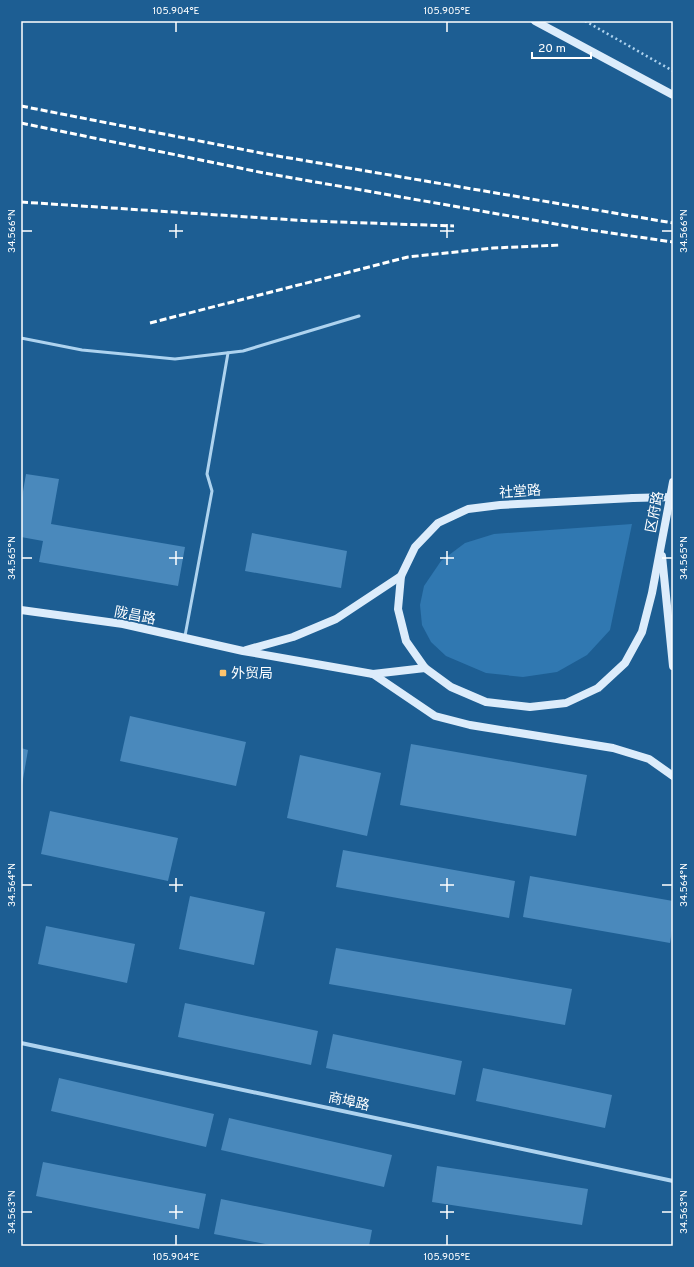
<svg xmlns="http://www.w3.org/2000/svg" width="694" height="1267" font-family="Overpass,'Noto Sans SC',sans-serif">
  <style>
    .green { fill: #3078b1 }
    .building { fill: #4a89bc }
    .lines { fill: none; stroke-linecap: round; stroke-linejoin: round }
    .path { stroke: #aed3ef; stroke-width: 2.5; stroke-dasharray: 2 3; stroke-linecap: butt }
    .lane { stroke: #aed3ef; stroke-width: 3 }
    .street { stroke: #aed3ef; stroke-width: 4 }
    .secondary { stroke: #dcecfb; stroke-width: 8 }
    .rail { stroke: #fff; stroke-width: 3; stroke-dasharray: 7 3; stroke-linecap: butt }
    .secondary-bridge { stroke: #dcecfb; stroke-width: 8 }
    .ticks { fill: none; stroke: #fff; stroke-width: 1.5 }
    .poi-dot { fill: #fec46d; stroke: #1d5e93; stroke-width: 1.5 }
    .labels { text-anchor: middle; stroke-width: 3; stroke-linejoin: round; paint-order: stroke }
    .street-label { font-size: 14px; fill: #fff; stroke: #1d5e93 }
    .poi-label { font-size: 14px; fill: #fff; stroke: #1d5e93; text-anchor: start }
    .neatline { fill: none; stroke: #fff; stroke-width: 1.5 }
    .ticks-label { font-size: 10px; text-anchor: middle; fill: #fff }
  </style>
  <rect width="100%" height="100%" fill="#1d5e93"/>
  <!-- green -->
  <polygon class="green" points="632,524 610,630 587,655 557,672 523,677 486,673 446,656 431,642 422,625 420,605 424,586 441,561 465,543 494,534"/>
  <!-- building -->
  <g class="building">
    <polygon points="26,474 59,479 51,524 185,547 178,586 39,562 43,541 21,537 21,503"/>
    <polygon points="252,533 347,551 341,588 245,571"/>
    <polygon points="130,716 246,742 236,786 120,761"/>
    <polygon points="411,744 587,775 576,836 400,805"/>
    <polygon points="21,748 28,750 22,785 21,785"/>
    <polygon points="300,755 381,773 367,836 287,818"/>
    <polygon points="50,811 178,838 168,881 41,854"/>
    <polygon points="343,850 515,881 509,918 336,887"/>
    <polygon points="530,876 673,901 673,924 670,943 523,917"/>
    <polygon points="190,896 265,912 254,965 179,949"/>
    <polygon points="46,926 135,944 127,983 38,964"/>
    <polygon points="336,948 572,989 565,1025 329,984"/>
    <polygon points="185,1003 318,1031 311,1065 178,1037"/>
    <polygon points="333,1034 462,1061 455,1095 326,1068"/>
    <polygon points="483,1068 612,1095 605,1128 476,1101"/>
    <polygon points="59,1078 214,1114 206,1147 51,1111"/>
    <polygon points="229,1118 392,1155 384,1187 221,1150"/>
    <polygon points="43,1162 206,1194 199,1229 36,1196"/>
    <polygon points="437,1166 588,1189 582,1225 432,1202"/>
    <polygon points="221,1199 372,1230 369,1246 275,1246 214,1234"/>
  </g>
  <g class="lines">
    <!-- path -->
    <polyline class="path" points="585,21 673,71"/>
    <!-- lane -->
    <g class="lane">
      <polyline points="21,338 82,350 175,359 243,351 359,316"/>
      <polyline points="185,636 212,491 207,474 228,353"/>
    </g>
    <!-- street -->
    <polyline class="street" points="21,1043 673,1181"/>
    <!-- secondary -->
    <g class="secondary">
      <polyline points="535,21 673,95"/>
      <polyline points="633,498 500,505 468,509 438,523 415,547 401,576 398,609 406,641 425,668 451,687 486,702 530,707 566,703 598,688 625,663 642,632 652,593 673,482"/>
      <polyline points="662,556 673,666"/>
      <polyline points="21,610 123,624 243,651 373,674 435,716 470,725 613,748 649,759 673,776"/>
      <polyline points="246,650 293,637 336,619 401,576"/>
      <polyline points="373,674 425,668"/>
    </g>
    <!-- rail -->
    <g class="rail">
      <polyline points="21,106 266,154 673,223"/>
      <polyline points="21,123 264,173 590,230 673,242"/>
      <polyline points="21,202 310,221 454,226"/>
      <polyline points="150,323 408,257 493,248 561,245"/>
    </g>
    <!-- secondary-bridge -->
    <polyline class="secondary-bridge" points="633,498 673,497"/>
  </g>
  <!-- ticks -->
  <path class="ticks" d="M 176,22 L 176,32M 447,22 L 447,32M 176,224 L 176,238M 447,224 L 447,238M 22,231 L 32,231M 169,231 L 183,231M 440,231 L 454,231M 662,231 L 672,231M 176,551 L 176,565M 447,551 L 447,565M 22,558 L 32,558M 169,558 L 183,558M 440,558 L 454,558M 662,558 L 672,558M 176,878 L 176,892M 447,878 L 447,892M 22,885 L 32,885M 169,885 L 183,885M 440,885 L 454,885M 662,885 L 672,885M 176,1205 L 176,1219M 447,1205 L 447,1219M 22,1212 L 32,1212M 169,1212 L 183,1212M 440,1212 L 454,1212M 662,1212 L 672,1212M 176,1235 L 176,1245M 447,1235 L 447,1245"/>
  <!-- markers -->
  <rect class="poi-dot" x="219" y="669" width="8" height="8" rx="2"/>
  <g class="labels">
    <!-- street labels -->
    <g class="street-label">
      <text transform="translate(520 491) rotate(-4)" y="5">社堂路</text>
      <text transform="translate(654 512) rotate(-79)" y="5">区府路</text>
      <text transform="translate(135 615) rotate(11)" y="5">陇昌路</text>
      <text transform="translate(349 1101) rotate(12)" y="5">商埠路</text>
    </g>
    <!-- poi labels -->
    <g class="poi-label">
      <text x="231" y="678">外贸局</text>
    </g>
  </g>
  <!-- border -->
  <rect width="694" height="1267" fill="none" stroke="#1d5e93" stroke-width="44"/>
  <!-- scale -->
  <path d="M532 52v6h59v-6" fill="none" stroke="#ffffff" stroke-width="2"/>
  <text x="538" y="52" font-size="12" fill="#ffffff" stroke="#1d5e93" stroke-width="3" paint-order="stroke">20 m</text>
  <rect x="22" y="22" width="650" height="1223" class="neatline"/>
  <g class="ticks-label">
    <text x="176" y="14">105.904°E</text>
    <text x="447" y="14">105.905°E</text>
    <text transform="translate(11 231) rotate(-90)" y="4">34.566°N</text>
    <text transform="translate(683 231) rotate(-90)" y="4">34.566°N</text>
    <text transform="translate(11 558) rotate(-90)" y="4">34.565°N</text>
    <text transform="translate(683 558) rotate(-90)" y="4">34.565°N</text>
    <text transform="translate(11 885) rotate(-90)" y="4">34.564°N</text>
    <text transform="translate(683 885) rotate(-90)" y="4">34.564°N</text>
    <text transform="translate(11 1212) rotate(-90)" y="4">34.563°N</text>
    <text transform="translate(683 1212) rotate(-90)" y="4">34.563°N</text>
    <text x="176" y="1260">105.904°E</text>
    <text x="447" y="1260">105.905°E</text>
  </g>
</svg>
